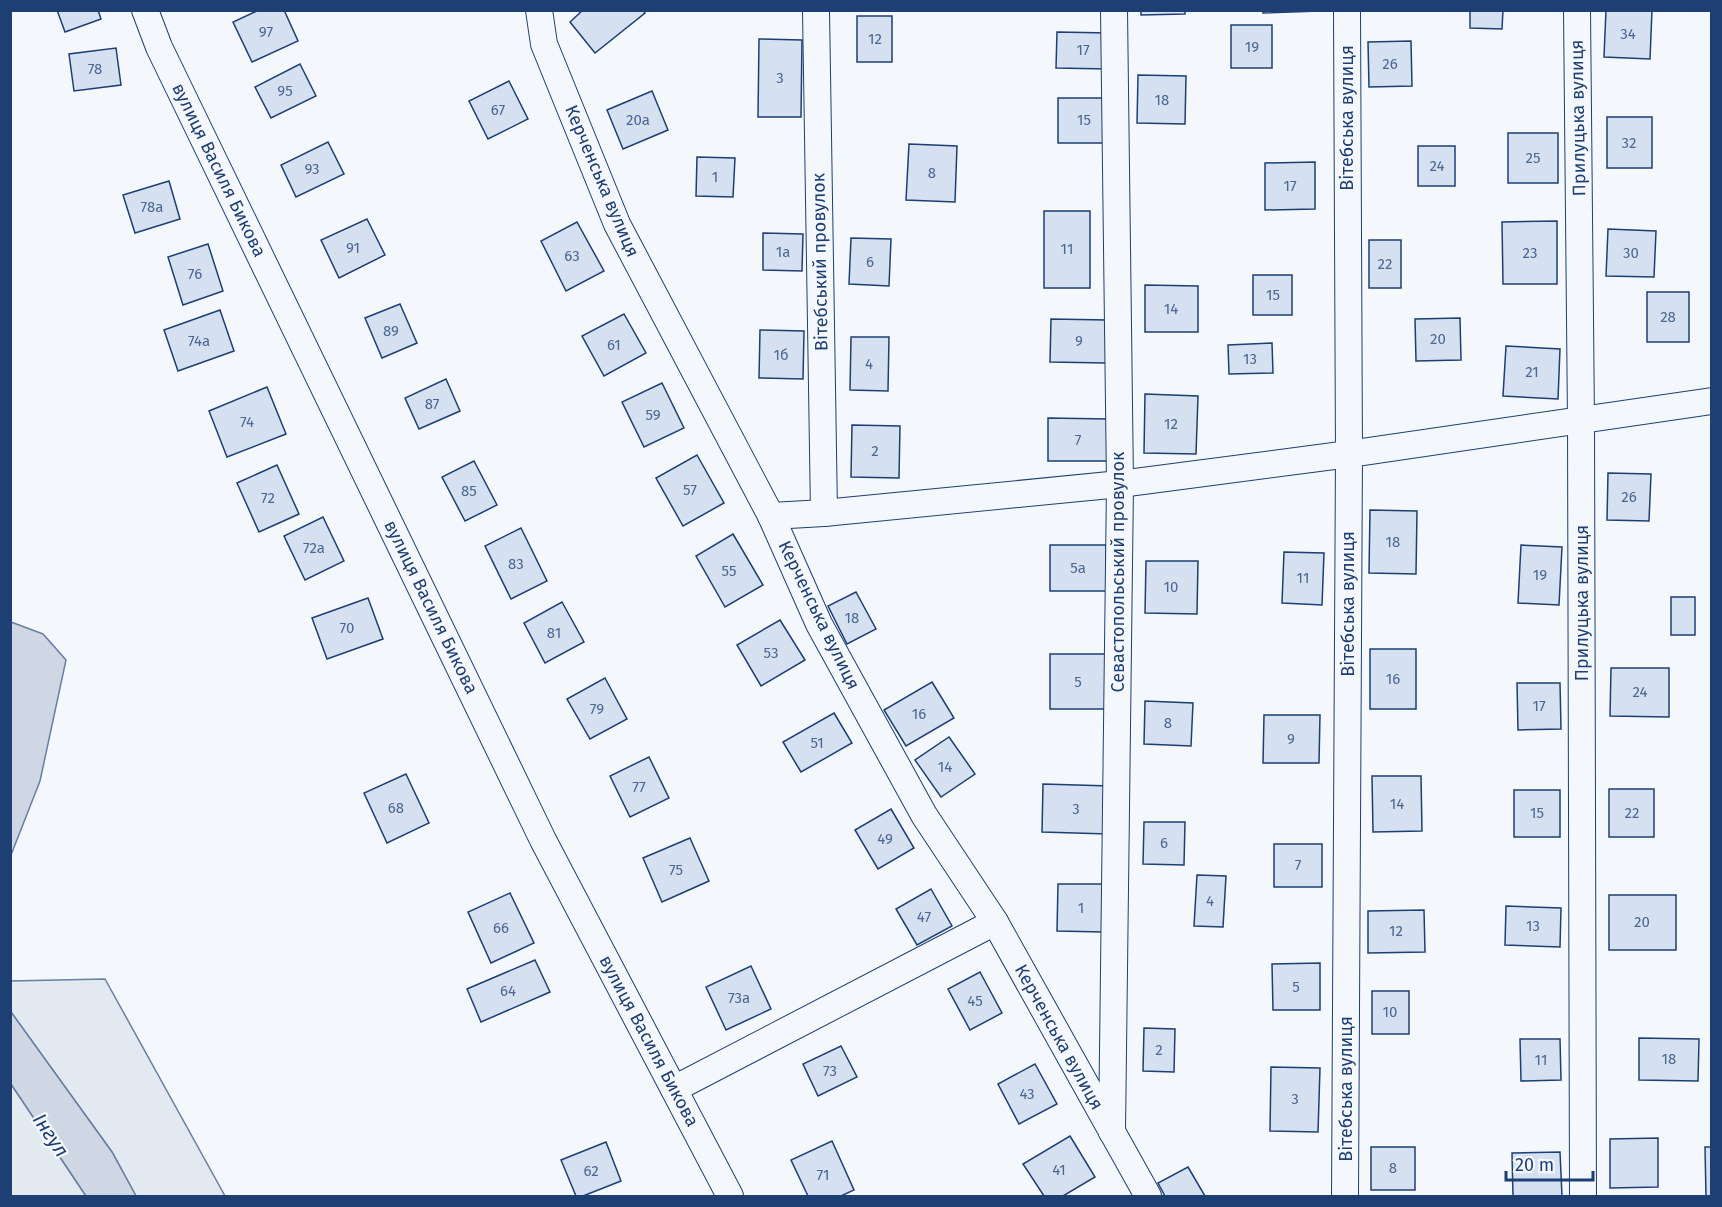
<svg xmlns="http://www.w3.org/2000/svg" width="1722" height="1207" font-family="'Fira Sans',sans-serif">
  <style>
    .green { fill: #e3e9f0; stroke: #687fa3; stroke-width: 1.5 }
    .water { fill: #cfd7e4; stroke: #687fa3; stroke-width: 1.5 }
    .building { fill: #d5e0f0; stroke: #1d3f73; stroke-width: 1.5 }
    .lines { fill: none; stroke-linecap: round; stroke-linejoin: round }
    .street-casing { stroke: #1d3f73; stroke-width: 28 }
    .street { stroke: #f4f7fb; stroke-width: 26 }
    .labels { text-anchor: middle; stroke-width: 4.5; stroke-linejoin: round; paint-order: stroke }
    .number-label { font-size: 15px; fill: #4b6792 }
    .street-label { font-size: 18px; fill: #1d3f73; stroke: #f4f7fb }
    .water-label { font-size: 20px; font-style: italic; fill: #1d3f73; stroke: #f4f7fb }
  </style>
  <rect width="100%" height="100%" fill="#f4f7fb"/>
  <!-- green -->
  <g class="green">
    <polygon points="105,979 225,1196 136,1196 112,1152 11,1012 10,981"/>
    <polygon points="11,1084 86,1196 11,1196"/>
  </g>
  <!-- water -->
  <g class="water">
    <polygon points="11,622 43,634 66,660 40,781 11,855"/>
    <polygon points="11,1012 112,1152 136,1196 86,1196 11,1084"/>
  </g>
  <!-- building -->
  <g class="building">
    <polygon points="57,10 98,10 101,19 65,32"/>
    <polygon points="259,10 284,10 298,41 252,62 233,22"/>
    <polygon points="583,10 643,10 645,13 595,53 570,22"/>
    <polygon points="1141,10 1185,10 1185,14 1141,15"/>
    <polygon points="1263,10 1319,10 1319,11 1263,13"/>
    <polygon points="1470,10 1503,10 1502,29 1470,28"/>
    <polygon points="1606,10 1652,10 1650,59 1604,57"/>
    <rect x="857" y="16" width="35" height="46"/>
    <rect x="1231" y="25" width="41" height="43"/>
    <polygon points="1057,32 1109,33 1109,69 1056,68"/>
    <polygon points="759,39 802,40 801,117 758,117"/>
    <polygon points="1411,41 1412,86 1369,87 1368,42"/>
    <polygon points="116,48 121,85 74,91 69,54"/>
    <polygon points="300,64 316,96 271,118 255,87"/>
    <polygon points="1138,75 1186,76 1185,124 1137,123"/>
    <polygon points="509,81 528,119 488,139 469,101"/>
    <polygon points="652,91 668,130 623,149 607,110"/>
    <rect x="1058" y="98" width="52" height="45"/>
    <rect x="1607" y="117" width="45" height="51"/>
    <rect x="1508" y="133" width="50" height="50"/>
    <polygon points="328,142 344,174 296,197 281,165"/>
    <polygon points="909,144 957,146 955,202 906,200"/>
    <rect x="1418" y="146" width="37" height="40"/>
    <polygon points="697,157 735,158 733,197 696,196"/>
    <polygon points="1315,162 1315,209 1265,210 1265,163"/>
    <polygon points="169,181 180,219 135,233 123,195"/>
    <rect x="1044" y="211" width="46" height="77"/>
    <polygon points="367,219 385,255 339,278 321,240"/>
    <polygon points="1557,221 1557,284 1503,284 1502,222"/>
    <polygon points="577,222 604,271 566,291 541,241"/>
    <polygon points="1608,229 1656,231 1654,277 1606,276"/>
    <polygon points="763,233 803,234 802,271 763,270"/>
    <polygon points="851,238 891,239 889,286 849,284"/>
    <rect x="1369" y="240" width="32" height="48"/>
    <polygon points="208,244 223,291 183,305 168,257"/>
    <rect x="1253" y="275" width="39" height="40"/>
    <polygon points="1145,285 1198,286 1198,332 1145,332"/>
    <rect x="1647" y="292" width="42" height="50"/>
    <polygon points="400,304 417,343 382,358 365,318"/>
    <polygon points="220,310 234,351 178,371 164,330"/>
    <polygon points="624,314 646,353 604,376 582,336"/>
    <polygon points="1460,318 1461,360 1416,361 1415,319"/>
    <polygon points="1051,319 1107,320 1106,363 1050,362"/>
    <polygon points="760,330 804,331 803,379 759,378"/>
    <polygon points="851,337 889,337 888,391 850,390"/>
    <polygon points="1272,343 1273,373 1229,374 1228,345"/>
    <polygon points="1506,346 1560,349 1558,399 1503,396"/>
    <polygon points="446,379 460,411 419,429 405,398"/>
    <polygon points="662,383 684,428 644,447 622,402"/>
    <polygon points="267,387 286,434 227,457 209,411"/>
    <polygon points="1145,394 1198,396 1196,454 1144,453"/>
    <polygon points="1048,418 1108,419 1108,461 1048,461"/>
    <polygon points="852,425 900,426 899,478 851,477"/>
    <polygon points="697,455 724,503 683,526 656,478"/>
    <polygon points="474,461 497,505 465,521 442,477"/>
    <polygon points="277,465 299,514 259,532 237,483"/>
    <polygon points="1608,473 1651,474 1649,521 1607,520"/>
    <polygon points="1370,510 1417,511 1416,574 1369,573"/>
    <polygon points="323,517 344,561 305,580 284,536"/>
    <polygon points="521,528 547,581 511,599 485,546"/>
    <polygon points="733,534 763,585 725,607 696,556"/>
    <rect x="1050" y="545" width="56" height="46"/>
    <polygon points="1521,545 1562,547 1559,605 1518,603"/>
    <polygon points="1284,552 1324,553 1322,605 1282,603"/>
    <polygon points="1146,561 1198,561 1197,614 1145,613"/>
    <polygon points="856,592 876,629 847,644 828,606"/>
    <rect x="1671" y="597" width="24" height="38"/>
    <polygon points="368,598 383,639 327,659 312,618"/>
    <polygon points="562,602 584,642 545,663 524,623"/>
    <polygon points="780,620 805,660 761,686 737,645"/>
    <rect x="1370" y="649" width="46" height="60"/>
    <rect x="1050" y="654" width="57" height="55"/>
    <polygon points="1611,668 1669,668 1669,717 1610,716"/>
    <polygon points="605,678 627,719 590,739 567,699"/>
    <polygon points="932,682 954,718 906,746 884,710"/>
    <polygon points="1517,683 1560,683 1561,729 1518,730"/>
    <polygon points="1145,701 1193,703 1191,746 1144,744"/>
    <polygon points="834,713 852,743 801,772 783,742"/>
    <polygon points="1264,715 1320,715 1319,763 1263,763"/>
    <polygon points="949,737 975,774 941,797 915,760"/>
    <polygon points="649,757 669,798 630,817 610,776"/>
    <polygon points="406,774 429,823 387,843 364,793"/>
    <polygon points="1372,776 1421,776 1422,831 1373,832"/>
    <polygon points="1043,784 1110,786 1108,834 1042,832"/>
    <rect x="1609" y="789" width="45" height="48"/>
    <rect x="1514" y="790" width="46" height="47"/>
    <polygon points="891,809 914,848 878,869 855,830"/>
    <polygon points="1144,822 1185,822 1184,865 1143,864"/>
    <polygon points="690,838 709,881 662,902 643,858"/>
    <rect x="1274" y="844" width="48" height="43"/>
    <polygon points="1197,875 1226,876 1223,927 1194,926"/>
    <polygon points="1058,884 1104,884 1103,932 1057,931"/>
    <polygon points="931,889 952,926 917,945 896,909"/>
    <polygon points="510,893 534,943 491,963 468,912"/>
    <rect x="1609" y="895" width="67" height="55"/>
    <polygon points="1506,906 1561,908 1560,947 1505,945"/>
    <polygon points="1424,910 1425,952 1368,953 1368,911"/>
    <polygon points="535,960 550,992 481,1022 467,989"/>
    <polygon points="1320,963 1320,1010 1273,1010 1272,964"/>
    <polygon points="751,966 771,1009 726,1030 706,987"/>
    <polygon points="980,972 1002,1013 970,1030 948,989"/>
    <rect x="1372" y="991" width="37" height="43"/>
    <polygon points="1144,1028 1175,1029 1174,1072 1143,1071"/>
    <polygon points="1639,1038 1699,1039 1698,1081 1639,1080"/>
    <polygon points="1520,1039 1560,1039 1561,1080 1521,1081"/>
    <polygon points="841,1046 857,1077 818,1096 803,1064"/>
    <polygon points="1035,1064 1057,1104 1019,1124 998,1084"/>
    <polygon points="1271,1067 1320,1068 1318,1132 1270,1131"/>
    <polygon points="1070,1136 1095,1177 1063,1196 1044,1196 1023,1164"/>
    <polygon points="1658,1138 1658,1187 1610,1188 1610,1139"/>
    <polygon points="832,1141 854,1190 841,1196 808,1196 791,1160"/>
    <polygon points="606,1142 621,1181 583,1196 576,1196 561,1160"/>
    <rect x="1371" y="1147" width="44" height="43"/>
    <polygon points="1705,1147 1712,1147 1712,1196 1706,1196"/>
    <polygon points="1560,1152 1562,1196 1513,1196 1512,1153"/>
    <polygon points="1188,1167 1205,1196 1165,1196 1158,1183"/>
  </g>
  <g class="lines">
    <defs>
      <g id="street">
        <polyline points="145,10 159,47 543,840 730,1196"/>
        <polyline points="539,10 544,44 617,224 771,516 819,624 924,815 995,922 1148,1196"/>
        <polyline points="816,10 824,513"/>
        <polyline points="1577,10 1581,421 1583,1196"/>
        <polyline points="771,516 824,513 1120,484 1349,454 1712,401"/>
        <polyline points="674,1089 995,922"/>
        <polyline points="1112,1132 1120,484 1114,10"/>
        <polyline points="1345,1196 1349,454 1347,10"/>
      </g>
    </defs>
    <!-- street casing -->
    <use href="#street" class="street-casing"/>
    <!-- street -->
    <use href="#street" class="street"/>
  </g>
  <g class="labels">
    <!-- number labels -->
    <g class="number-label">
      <text x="266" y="37">97</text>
      <text x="1628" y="39">34</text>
      <text x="875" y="44">12</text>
      <text x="1252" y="52">19</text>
      <text x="1083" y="55">17</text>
      <text x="1390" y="69">26</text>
      <text x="95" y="74">78</text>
      <text x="780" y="83">3</text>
      <text x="285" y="96">95</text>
      <text x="1162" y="105">18</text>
      <text x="498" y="115">67</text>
      <text x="638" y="125">20а</text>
      <text x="1084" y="125">15</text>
      <text x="1629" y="148">32</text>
      <text x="1533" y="163">25</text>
      <text x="1437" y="171">24</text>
      <text x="312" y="174">93</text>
      <text x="932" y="178">8</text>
      <text x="715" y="182">1</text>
      <text x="1290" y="191">17</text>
      <text x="152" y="212">78а</text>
      <text x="353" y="253">91</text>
      <text x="1067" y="254">11</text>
      <text x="783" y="257">1а</text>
      <text x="1530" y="258">23</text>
      <text x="1631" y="258">30</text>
      <text x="572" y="261">63</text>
      <text x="870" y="267">6</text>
      <text x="1385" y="269">22</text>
      <text x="195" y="279">76</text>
      <text x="1273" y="300">15</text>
      <text x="1171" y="314">14</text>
      <text x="1668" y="322">28</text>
      <text x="391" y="336">89</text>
      <text x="1438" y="344">20</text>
      <text x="199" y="346">74а</text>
      <text x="1079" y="346">9</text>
      <text x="614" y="350">61</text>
      <text x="781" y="360">1б</text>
      <text x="1250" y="364">13</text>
      <text x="869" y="369">4</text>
      <text x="1532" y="377">21</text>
      <text x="432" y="409">87</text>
      <text x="653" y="420">59</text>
      <text x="247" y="427">74</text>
      <text x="1171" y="429">12</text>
      <text x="1078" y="445">7</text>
      <text x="875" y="456">2</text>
      <text x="690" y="495">57</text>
      <text x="469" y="496">85</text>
      <text x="1629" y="502">26</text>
      <text x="268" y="503">72</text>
      <text x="1393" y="547">18</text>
      <text x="314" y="553">72а</text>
      <text x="516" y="569">83</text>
      <text x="1078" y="573">5а</text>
      <text x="729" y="576">55</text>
      <text x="1540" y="580">19</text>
      <text x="1303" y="583">11</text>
      <text x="1171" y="592">10</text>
      <text x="852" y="623">18</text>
      <text x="347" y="633">70</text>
      <text x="554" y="638">81</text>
      <text x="771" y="658">53</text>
      <text x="1393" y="684">16</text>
      <text x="1078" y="687">5</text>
      <text x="1640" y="697">24</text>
      <text x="1539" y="711">17</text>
      <text x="597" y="714">79</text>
      <text x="919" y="719">16</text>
      <text x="1168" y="728">8</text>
      <text x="1291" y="744">9</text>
      <text x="817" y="748">51</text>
      <text x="945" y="772">14</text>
      <text x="639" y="792">77</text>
      <text x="1397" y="809">14</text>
      <text x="396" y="813">68</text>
      <text x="1076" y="814">3</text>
      <text x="1537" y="818">15</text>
      <text x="1632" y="818">22</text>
      <text x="885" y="844">49</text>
      <text x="1164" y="848">6</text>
      <text x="1298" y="870">7</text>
      <text x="676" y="875">75</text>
      <text x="1210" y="906">4</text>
      <text x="1081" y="913">1</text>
      <text x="924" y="922">47</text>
      <text x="1642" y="927">20</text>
      <text x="1533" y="931">13</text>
      <text x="501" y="933">66</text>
      <text x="1396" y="936">12</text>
      <text x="1296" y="992">5</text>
      <text x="508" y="996">64</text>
      <text x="739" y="1003">73а</text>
      <text x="975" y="1006">45</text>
      <text x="1390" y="1017">10</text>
      <text x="1159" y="1055">2</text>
      <text x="1669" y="1064">18</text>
      <text x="1541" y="1065">11</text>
      <text x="830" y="1076">73</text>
      <text x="1027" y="1099">43</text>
      <text x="1295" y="1104">3</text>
      <text x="1393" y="1173">8</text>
      <text x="1059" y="1175">41</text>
      <text x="591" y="1176">62</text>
      <text x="823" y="1180">71</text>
    </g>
    <!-- street labels -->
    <g class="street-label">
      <text transform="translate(1347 118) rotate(-90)" y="6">Вітебська вулиця</text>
      <text transform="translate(1578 118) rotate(-91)" y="6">Прилуцька вулиця</text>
      <text transform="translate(219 170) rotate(64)" y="6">вулиця Василя Бикова</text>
      <text transform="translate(602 181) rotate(67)" y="6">Керченська вулиця</text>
      <text transform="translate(820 262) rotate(-91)" y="6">Вітебський провулок</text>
      <text transform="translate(1118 572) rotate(-90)" y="6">Севастопольський провулок</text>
      <text transform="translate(1582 603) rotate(-90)" y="6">Прилуцька вулиця</text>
      <text transform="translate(1348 604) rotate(-90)" y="6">Вітебська вулиця</text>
      <text transform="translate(431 607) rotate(64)" y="6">вулиця Василя Бикова</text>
      <text transform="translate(819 615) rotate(64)" y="6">Керченська вулиця</text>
      <text transform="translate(1059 1037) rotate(61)" y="6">Керченська вулиця</text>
      <text transform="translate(649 1041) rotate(62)" y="6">вулиця Василя Бикова</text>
      <text transform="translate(1346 1089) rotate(-90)" y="6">Вітебська вулиця</text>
    </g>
    <!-- water labels -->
    <g class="water-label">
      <text transform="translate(51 1135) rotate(56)" y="7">Інгул</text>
    </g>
  </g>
  <!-- border -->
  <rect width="1722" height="1207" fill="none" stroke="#1d3f73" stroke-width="24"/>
  <!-- scale -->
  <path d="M1506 1171v9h87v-9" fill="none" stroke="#1d3f73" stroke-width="3"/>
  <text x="1515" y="1171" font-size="18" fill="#1d3f73" stroke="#f4f7fb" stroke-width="4.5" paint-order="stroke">20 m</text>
</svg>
